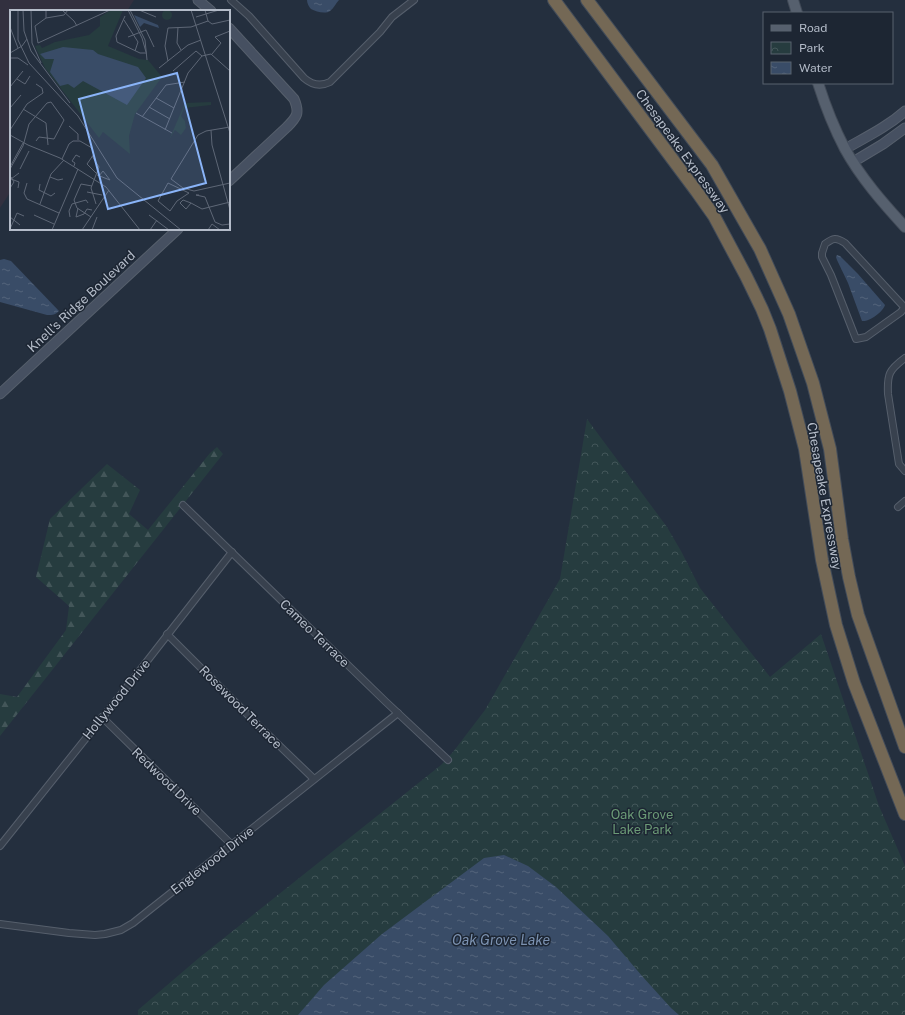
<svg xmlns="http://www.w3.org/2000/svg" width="905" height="1015" font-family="'Public Sans',sans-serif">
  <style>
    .medical { fill: #32303f }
    .forest { fill: url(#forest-firs) }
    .park { fill: url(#park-crowns) }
    .water { fill: url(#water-ripples) }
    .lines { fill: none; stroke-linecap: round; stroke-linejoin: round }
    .street-casing { stroke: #565f6c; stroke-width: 8 }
    .secondary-casing { stroke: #565f6c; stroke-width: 11 }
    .primary-casing { stroke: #414a57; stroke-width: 12 }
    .highway-casing { stroke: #434c59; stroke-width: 14 }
    .street { stroke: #38414e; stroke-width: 6 }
    .secondary { stroke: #465061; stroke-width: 9 }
    .primary { stroke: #56606e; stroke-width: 10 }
    .highway { stroke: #746855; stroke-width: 12 }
    .labels { text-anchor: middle; stroke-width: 3; stroke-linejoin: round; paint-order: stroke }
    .street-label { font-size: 13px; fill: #b4bcc9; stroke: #1d2633 }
    .park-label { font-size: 13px; fill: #6b9a76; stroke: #1d2633 }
    .water-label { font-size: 14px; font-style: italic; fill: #7c92b1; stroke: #1d2633 }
    .inset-road { fill: none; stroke: #5e6776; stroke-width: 1 }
    .view { fill: #8ab4f8; fill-opacity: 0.15; stroke: #8ab4f8; stroke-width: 2 }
    .inset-edge { fill: none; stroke: #b4bcc9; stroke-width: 2 }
  </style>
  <defs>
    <pattern id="forest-firs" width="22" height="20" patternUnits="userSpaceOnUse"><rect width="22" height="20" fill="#263c3f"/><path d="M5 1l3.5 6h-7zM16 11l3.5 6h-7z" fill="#435659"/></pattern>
    <pattern id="park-crowns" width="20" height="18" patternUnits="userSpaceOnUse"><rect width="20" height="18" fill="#263c3f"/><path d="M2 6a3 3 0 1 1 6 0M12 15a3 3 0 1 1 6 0" fill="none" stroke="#435659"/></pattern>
    <pattern id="water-ripples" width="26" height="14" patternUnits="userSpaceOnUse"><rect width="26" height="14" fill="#394c67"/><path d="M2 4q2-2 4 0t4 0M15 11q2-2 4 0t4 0" fill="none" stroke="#53647b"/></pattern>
  </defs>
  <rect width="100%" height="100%" fill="#242f3e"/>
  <!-- medical -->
  <polygon class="medical" points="0,0 134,0 127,11 11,11 11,191 0,208"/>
  <!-- forest -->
  <polygon class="forest" points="217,447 223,454 0,736 0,694 17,697 66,630 69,606 36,577 50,519 107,464 140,490 129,514 148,530 210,453"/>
  <!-- park -->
  <polygon class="park" points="587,419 667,527 681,551 700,588 770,677 821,634 879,806 905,866 905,1015 138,1015 138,1010 200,957 441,765 453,752 485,710 560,579"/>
  <!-- water -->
  <g class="water">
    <path d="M 307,0 L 339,0 C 336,3 334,8 330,11 C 326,14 316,12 311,9 C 309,7 307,3 307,0 Z"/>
    <path d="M 837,255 L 840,256 L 858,274 L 885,305 C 883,312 869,322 862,321 L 848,283 L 837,260 L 836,257 Z"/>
    <path d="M 4,259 L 11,261 L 59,311 C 55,315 53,315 47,315 L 0,302 L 0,260 Z"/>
    <polygon points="504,855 528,866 556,887 608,936 642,976 671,1008 679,1015 298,1015 324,985 382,934 484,858"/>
  </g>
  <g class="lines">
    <defs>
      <g id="street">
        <path d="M 231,0 L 249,16 L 304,78 C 312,85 320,87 330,82 L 380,32 L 392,17 L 414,0"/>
        <path d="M 904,308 L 901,312 L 866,337 L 856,339 L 831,275 L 822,257 L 822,253 L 825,244 C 833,238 836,237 845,243 L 905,308"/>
        <path d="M 905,358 C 889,370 887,374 888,394 L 899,464 L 905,471"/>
        <polyline points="183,505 386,702 448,760"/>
        <polyline points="898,507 905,501"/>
        <polyline points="167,634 259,726 314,779"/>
        <polyline points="102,717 232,845"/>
        <polyline points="0,846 130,683 232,552"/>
        <polyline points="0,924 69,933 95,935 105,934 121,930 133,923 398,713"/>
      </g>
      <g id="secondary">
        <polyline points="198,0 211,11"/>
        <path d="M 229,28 L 294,99 C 300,113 297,117 287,127 L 229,181"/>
        <path d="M 845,149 C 866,137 887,127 905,111"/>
        <polyline points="853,162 883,144 905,128"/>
        <polyline points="0,394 178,229"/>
      </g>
      <g id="primary">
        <polyline points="793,0 797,13"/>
        <path d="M 818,83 C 825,105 834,128 845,149 C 861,178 883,203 905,227"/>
      </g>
      <g id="highway">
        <polyline points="554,0 697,192 714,216 746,276 762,309 770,329 790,391 805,449 822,560 836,625 854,683 905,814"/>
        <polyline points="587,0 712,165 760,249 789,314 813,383 830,449 842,539 849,577 858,615 905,747"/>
      </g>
    </defs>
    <!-- street casing -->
    <use href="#street" class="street-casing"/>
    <!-- secondary casing -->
    <use href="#secondary" class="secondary-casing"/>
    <!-- primary casing -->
    <use href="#primary" class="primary-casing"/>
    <!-- highway casing -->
    <use href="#highway" class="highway-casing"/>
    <!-- street -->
    <use href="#street" class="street"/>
    <!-- secondary -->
    <use href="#secondary" class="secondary"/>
    <!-- primary -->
    <use href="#primary" class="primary"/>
    <!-- highway -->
    <use href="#highway" class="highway"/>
  </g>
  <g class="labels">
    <!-- street labels -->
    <g class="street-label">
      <text transform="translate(683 151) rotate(54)" y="5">Chesapeake Expressway</text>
      <text transform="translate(81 301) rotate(-43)" y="5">Knell's Ridge Boulevard</text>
      <text transform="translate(825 496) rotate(80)" y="5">Chesapeake Expressway</text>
      <text transform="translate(315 633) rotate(44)" y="5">Cameo Terrace</text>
      <text transform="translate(116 699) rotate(-51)" y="5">Hollywood Drive</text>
      <text transform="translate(241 707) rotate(45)" y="5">Rosewood Terrace</text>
      <text transform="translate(167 781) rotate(44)" y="5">Redwood Drive</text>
      <text transform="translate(212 860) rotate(-38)" y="5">Englewood Drive</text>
    </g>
    <!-- park labels -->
    <g class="park-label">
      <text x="642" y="819">Oak Grove<tspan x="642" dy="15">Lake Park</tspan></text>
    </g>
    <!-- water labels -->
    <g class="water-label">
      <text x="501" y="945">Oak Grove Lake</text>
    </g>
  </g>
  <!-- overview -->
  <g transform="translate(10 10)">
    <rect width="220" height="220" fill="#242f3e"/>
    <path d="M152 5a5 5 0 1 1 10 0a5 5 0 1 1-10 0Z" fill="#263c3f"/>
    <path d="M 201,92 L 201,95 L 174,98 L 171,106 L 175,111 L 176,118 L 171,125 L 165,120 L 159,130 L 175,93 Z" fill="#263c3f"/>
    <path d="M 101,0 L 113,0 L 98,36 L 129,49 L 138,50 L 152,67 L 125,104 L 119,126 L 120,144 L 93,122 L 89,128 L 35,58 L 25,36 L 30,35 L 32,38 L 45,32 L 79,25 L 90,16 L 90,7 Z" fill="#263c3f"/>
    <path d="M 124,5 L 148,15 L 149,18 L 134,13 L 130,17 ZM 53,37 L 83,40 L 88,44 L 128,57 L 136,68 L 117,95 L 73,71 L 64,78 L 58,74 L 50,76 L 40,62 L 44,49 L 35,49 L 30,44 Z" fill="#394c67"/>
    <path class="inset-road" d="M 8,0 L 8,30 L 19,53 L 68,106 L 107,168 L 171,220M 13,0 L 14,21 L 21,41 L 60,93M 21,0 L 22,33 L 31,53M 36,0 L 36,8 L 25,16 L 28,33 L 100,0M 52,0 L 64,11 L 67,16M 118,0 L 132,28 L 136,42M 120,0 L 135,30 L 137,50M 129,0 L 146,7M 181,0 L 220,123M 195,0 L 198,11 L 202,14 L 220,10M 0,3 L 0,20M 115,6 L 106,26 L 107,32 L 130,43 L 137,43M 186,7 L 209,0M 36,8 L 54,5 L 58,0M 114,10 L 128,32 L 125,41M 0,17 L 8,38M 168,17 L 167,33 L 171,40M 118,27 L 136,20 L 144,37M 0,43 L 12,36 L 17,29M 202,44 L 211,33 L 205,27 L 220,21M 0,48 L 8,48 L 18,55M 158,51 L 155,36 L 158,18 L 181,17 L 198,11M 149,58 L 178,35 L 191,30M 163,61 L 186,41 L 192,46M 7,69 L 15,74 L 20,66M 0,77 L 13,61M 146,88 L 164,98M 139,97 L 160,109M 0,98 L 11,85M 13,99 L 36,113 L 38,135M 126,103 L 162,123M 132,107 L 156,75 L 175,72M 59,116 L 68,124 L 68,130M 220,117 L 196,121 L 188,125 L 161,169 L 173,178 L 184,181 L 220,173M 0,120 L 17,94 L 33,83 L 32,78 L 26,74M 155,120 L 178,63 L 192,46 L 201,44 L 220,61M 201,120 L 202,135 L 220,200M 0,125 L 18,135 L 50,148 L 96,177 L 130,220M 84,144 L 77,154 L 86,163M 82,146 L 89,157 L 81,178 L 86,194M 52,149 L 59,134 L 63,131 L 70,131 L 82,138M 1,155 L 13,133M 64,156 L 65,153 L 62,151 L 66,145 L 70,147M 0,159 L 13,136 L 19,114 L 37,93 L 41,92 L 54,110 L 44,129 L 29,127 L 26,131M 10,159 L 19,141M 87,165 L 100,170 L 93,161 L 89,166M 40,167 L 48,170 L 53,169M 17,173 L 14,183 L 17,189 L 49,203M 158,173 L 179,183 L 167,191 L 160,201 L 148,191 ZM 30,174 L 29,180 L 41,186 L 45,183M 0,178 L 4,172 L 1,167M 8,178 L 9,172 L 1,169 L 9,163M 77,182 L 92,185M 189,185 L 186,185 L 195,187 L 205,212 L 212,215 L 220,214M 181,193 L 173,190 L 170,193 L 176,199 L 181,193 L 192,199 L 220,192M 30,194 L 41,164 L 54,150M 68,198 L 66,207 L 74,204 L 77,199 L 82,200M 24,205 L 44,214M 139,205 L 159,220M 0,207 L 10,215M 60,207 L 59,201 L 62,194 L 76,190 L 78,193M 81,207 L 67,198 L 64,190 L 71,174 L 82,176M 0,219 L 7,203 L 14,206M 42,220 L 68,159M 72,220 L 99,180M 82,220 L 87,207M 140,220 L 147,210M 198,220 L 202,214 L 210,220"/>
    <path class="view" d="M 167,63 L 196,173 L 98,199 L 69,89 Z"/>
    <rect width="220" height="220" class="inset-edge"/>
  </g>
  <!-- legend -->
  <rect x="763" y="12" width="130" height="72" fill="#1d2633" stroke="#59626f"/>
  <rect x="771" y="25" width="20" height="6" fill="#56606e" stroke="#59626f"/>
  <text x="799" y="32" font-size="12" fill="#b4bcc9">Road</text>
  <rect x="771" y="42" width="20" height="12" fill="url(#park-crowns)" stroke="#59626f"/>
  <text x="799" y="52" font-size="12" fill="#b4bcc9">Park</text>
  <rect x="771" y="62" width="20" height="12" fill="url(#water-ripples)" stroke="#59626f"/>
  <text x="799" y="72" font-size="12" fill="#b4bcc9">Water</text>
</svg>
